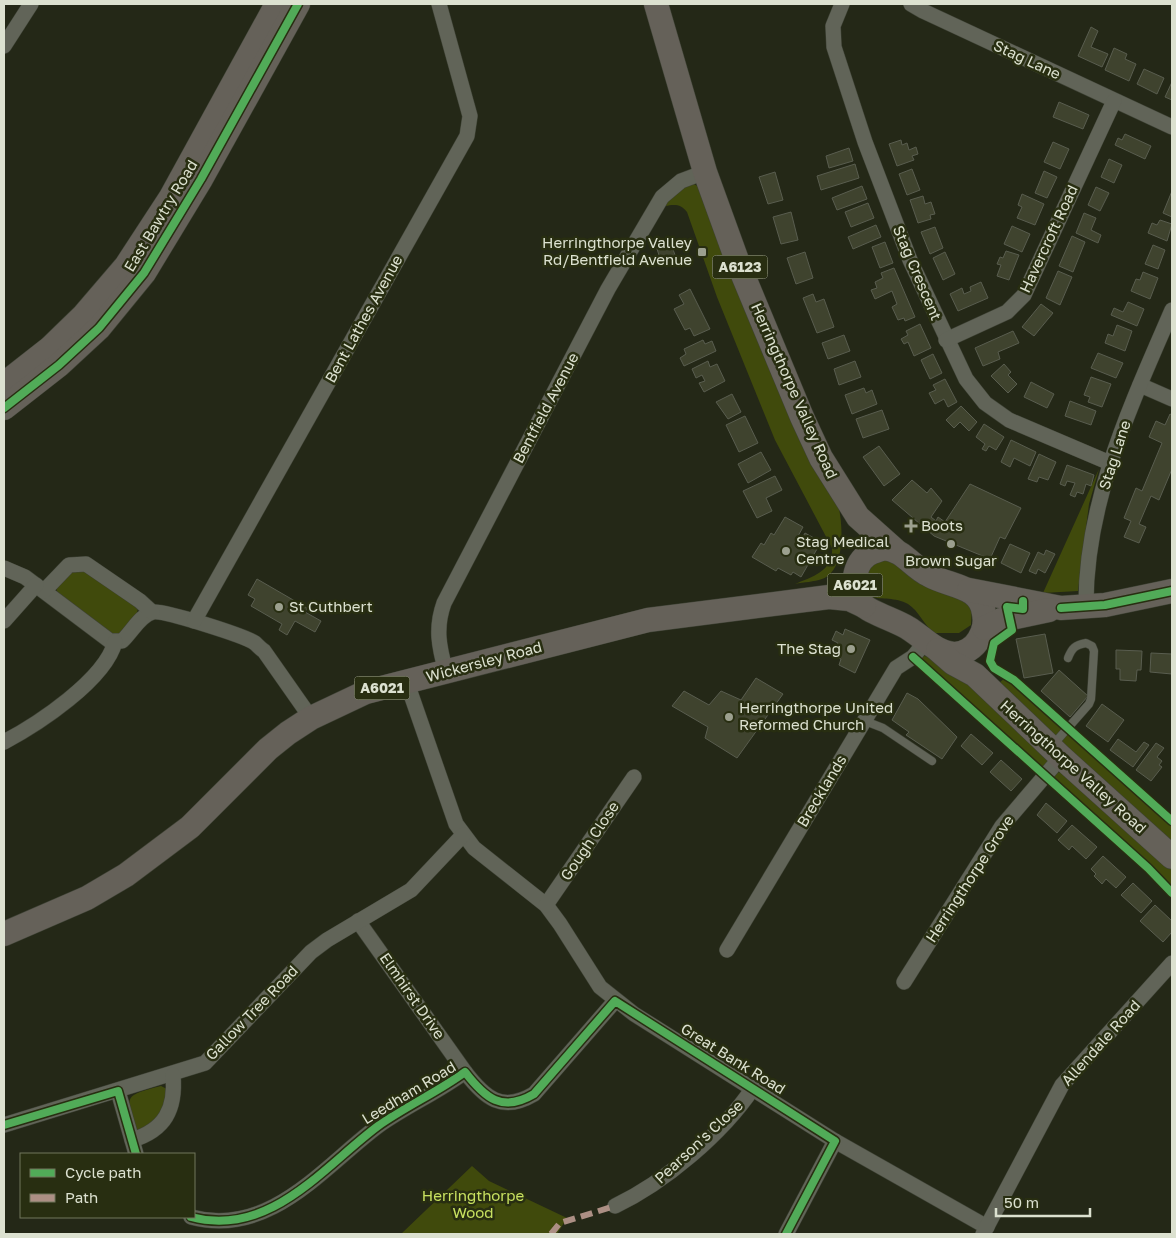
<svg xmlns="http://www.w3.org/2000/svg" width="1176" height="1238" font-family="'Golos Text',sans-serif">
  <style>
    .green { fill: #404a0c }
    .building { fill: #3f432e; stroke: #595d4f }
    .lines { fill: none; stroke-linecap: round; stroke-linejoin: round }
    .service-casing { stroke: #3e4235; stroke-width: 9 }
    .minor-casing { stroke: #3e4235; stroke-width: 16 }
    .primary-casing { stroke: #3e4235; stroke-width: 25 }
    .service { stroke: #616458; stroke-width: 8 }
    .minor { stroke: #616458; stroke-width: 15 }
    .primary { stroke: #656159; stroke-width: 24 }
    .quiet { stroke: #ac8f84; stroke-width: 6; stroke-dasharray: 12 6; stroke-linecap: butt }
    .cycleway-casing { stroke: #282e11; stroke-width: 11 }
    .cycleway { stroke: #51ab58; stroke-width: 8 }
    .poi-dot { fill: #9ca08f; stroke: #282e11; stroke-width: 2 }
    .labels { text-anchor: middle; stroke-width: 5; stroke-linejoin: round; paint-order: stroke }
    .shield { fill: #282e11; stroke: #a6ab97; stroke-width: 1 }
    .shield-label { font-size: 14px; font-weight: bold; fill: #dce1d0 }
    .street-label { font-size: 15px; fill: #dce1d0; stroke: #282e11 }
    .poi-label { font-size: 15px; fill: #dce1d0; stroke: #282e11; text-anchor: start }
    .park-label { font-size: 15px; fill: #c8e160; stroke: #282e11 }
  </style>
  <rect width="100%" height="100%" fill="#242817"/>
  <!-- green -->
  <g class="green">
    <path d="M 685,184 L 694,184 L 702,189 L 837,500 C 843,520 847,570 822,579 C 814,582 804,582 795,584 C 813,577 834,570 832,548 L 775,440 L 717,297 L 687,212 C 681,204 675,204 665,206 L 673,192 Z"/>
    <polygon points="1099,469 1089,504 1078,591 1043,593"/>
    <path d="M 886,557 L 966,599 L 972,608 L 971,625 L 959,633 L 934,633 C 924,625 919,611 908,604 C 884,590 848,614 872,562 Z"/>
    <path d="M 83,568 L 138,606 C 138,620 125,630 114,637 L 58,596 L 56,586 L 71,569 Z"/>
    <path d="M 924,656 C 952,659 1025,738 1048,761 L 1040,774 L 915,660 Z"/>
    <polygon points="1010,673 1020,679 1172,816 1172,843 997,685"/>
    <polygon points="1057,772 1062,773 1172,868 1172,893 1148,868 1048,781"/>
    <path d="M 161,1086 L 167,1089 L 168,1095 L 154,1126 L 137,1130 C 123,1095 126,1095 161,1086 Z"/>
    <polygon points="472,1166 489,1181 567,1218 557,1234 401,1234"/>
  </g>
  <!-- building -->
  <g class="building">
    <polygon points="1091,27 1098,31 1091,47 1108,54 1102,67 1078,56"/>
    <polygon points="1114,48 1127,54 1125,59 1136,64 1129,81 1105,70"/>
    <polygon points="1144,69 1164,78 1157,94 1137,84"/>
    <polygon points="1172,82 1172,100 1165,97"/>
    <polygon points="1059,102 1089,115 1083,129 1053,117"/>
    <polygon points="1125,134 1151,146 1145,159 1115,145 1118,138 1122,140"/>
    <polygon points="901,140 902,145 907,143 909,150 916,147 918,154 912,156 914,160 897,166 889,144"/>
    <polygon points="1053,142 1069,149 1060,169 1044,162"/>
    <polygon points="849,148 853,161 829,168 826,156"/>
    <polygon points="1109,159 1122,165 1114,183 1101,177"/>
    <polygon points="855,164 859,178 821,190 817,176"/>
    <polygon points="912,169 920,190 907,195 899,174"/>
    <polygon points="1044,171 1057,177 1047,198 1035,193"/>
    <polygon points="775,172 783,200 768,204 759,177"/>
    <polygon points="862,186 867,199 837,210 832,198"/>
    <polygon points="1096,187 1109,193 1100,211 1088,205"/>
    <polygon points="1172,191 1172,217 1163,213"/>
    <polygon points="1022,194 1044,204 1035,225 1017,218 1022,207 1018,205"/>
    <polygon points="923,196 925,204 931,202 935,214 930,215 931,219 918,223 910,200"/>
    <polygon points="868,203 874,218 851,227 845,212"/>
    <polygon points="791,212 798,240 781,244 773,217"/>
    <polygon points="1084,213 1096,218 1091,230 1101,235 1098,243 1076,233"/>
    <polygon points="1160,220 1172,224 1167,241 1148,233 1152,223 1157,225"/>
    <polygon points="876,225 881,237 853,249 848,237"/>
    <polygon points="1012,226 1030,234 1022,252 1004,244"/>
    <polygon points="935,227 943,248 930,254 921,232"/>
    <polygon points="1072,236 1085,242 1073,272 1059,266"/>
    <polygon points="670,241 675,255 670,257 672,264 666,266 664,260 661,261 656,246"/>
    <polygon points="885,242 893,263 880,268 872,247"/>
    <polygon points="1153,245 1165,250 1158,269 1145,264"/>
    <polygon points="1006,251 1019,255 1009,280 997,276 1001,265 997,264 1000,257 1003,258"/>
    <polygon points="805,252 813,278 796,284 787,258"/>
    <polygon points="945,252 955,274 943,280 933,258"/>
    <polygon points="894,268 915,317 905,321 904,318 898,320 892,307 897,304 892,291 875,299 871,290 877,288 875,282 883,278 881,273"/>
    <polygon points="1058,271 1072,277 1060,305 1046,298"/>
    <polygon points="1143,272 1158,278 1150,299 1131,291 1136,279 1140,280"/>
    <polygon points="981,282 988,298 958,311 950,294 962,288 964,294 971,291 970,287"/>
    <polygon points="690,289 710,329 694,336 690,328 685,330 674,309 684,304 679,295"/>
    <polygon points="813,294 816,302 824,299 834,327 817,333 803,298"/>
    <polygon points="1128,302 1144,309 1137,326 1111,315 1114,308 1123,312"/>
    <polygon points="1041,304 1053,313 1034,336 1022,327"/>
    <polygon points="920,324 931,348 914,356 908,342 904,344 901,339 908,335 906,331"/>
    <polygon points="1117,325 1132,331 1125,351 1105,343 1108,334 1113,336"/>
    <polygon points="1013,331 1019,343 998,352 1000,359 983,366 975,348"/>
    <polygon points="844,335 850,351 828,359 822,343"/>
    <polygon points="703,340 705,344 712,341 716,351 684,366 680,358 686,354 684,349"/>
    <polygon points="1098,353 1123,363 1116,378 1091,368"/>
    <polygon points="933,354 942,373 930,379 921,360"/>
    <polygon points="708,361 710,367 717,364 725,381 704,392 699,383 705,381 702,375 696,378 692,369"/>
    <polygon points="855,361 861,377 839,385 834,369"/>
    <polygon points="1004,364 1011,372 1008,375 1017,384 1008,393 991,376"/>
    <polygon points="1091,377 1111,384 1102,407 1088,402 1090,397 1084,395"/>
    <polygon points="945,379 957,402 948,407 944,399 935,404 929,393 936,390 933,385"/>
    <polygon points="1031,382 1054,394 1047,408 1024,397"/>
    <polygon points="864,388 866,393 872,390 877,404 852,414 845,395"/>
    <polygon points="732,394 741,412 728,419 716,402"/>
    <polygon points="1070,401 1096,411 1091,425 1065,416"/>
    <polygon points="961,406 977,422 969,431 960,422 954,428 946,420"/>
    <polygon points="882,410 889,429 863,438 856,419"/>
    <polygon points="1170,414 1172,415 1172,469 1159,500 1151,496 1139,524 1146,527 1139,543 1124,537 1131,521 1124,518 1136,488 1142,491 1162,443 1149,437 1156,421 1165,425"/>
    <polygon points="745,416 758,443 739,452 726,425"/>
    <polygon points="984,424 1004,437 996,450 989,446 986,451 982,449 985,444 976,437"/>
    <polygon points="1011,440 1036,452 1030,466 1014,458 1010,467 1001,462"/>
    <polygon points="879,446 900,474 884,486 863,457"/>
    <polygon points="761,452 771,470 748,483 738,464"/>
    <polygon points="1039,454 1056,462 1048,480 1039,477 1037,482 1028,479"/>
    <polygon points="1067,465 1094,475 1091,486 1086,484 1083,494 1077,492 1075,497 1070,495 1075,483 1067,481 1065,486 1060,484"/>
    <polygon points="775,476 782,490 766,498 772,511 757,518 743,491"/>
    <polygon points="912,480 927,493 931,488 942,501 931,517 936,521 938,517 945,522 970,484 1021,508 1005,539 1000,537 990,559 934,536 892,500"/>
    <polygon points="785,517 803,527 797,538 801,540 805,533 821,542 801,577 793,572 791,575 778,568 776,571 752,557 761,543 764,545 771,533 774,535"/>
    <polygon points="1010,544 1030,553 1021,573 1001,563"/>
    <polygon points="1046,550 1055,554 1045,573 1038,569 1036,574 1029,571 1038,552 1044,555"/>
    <polygon points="257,579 307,608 305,612 321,621 315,632 295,621 287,635 279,630 282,624 251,606 255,599 248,595"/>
    <polygon points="845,629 870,640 855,673 839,665 841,659 832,655 838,643 832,640 836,631 843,635"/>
    <polygon points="1045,634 1053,673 1024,678 1016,639"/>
    <polygon points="1116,650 1142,651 1141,670 1137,670 1136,681 1120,680 1120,669 1116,669"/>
    <polygon points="1151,653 1172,654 1172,674 1150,672"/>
    <polygon points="1059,670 1088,696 1070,717 1041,691"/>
    <polygon points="756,678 783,694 737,758 705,738 708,727 672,706 684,691 709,705 721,691 741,700"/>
    <polygon points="907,693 918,699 957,737 942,759 906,735 909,732 892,720"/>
    <polygon points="1102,704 1124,720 1108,742 1086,726"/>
    <polygon points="971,734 993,753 982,765 961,746"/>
    <polygon points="1118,739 1136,752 1144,742 1149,745 1133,767 1110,750"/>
    <polygon points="1156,743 1164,748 1157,757 1162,761 1159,765 1162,767 1151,781 1136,770"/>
    <polygon points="1001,760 1022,779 1011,791 990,772"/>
    <polygon points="1046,803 1067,821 1057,833 1037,815"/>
    <polygon points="1072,825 1097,847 1086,859 1072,846 1069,850 1058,840"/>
    <polygon points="1103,856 1126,877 1116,888 1106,879 1102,884 1094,876 1096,874 1091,869"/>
    <polygon points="1133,883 1152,901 1141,913 1121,895"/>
    <polygon points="1155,905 1172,921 1172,932 1163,942 1140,921"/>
  </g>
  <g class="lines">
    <defs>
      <g id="service">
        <polyline points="865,721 883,728 932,761"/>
        <path d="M 1052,746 L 1089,704 L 1091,699 L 1094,651 L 1092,646 L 1086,643 C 1075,645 1072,648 1068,658"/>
      </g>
      <g id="minor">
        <polyline points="842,4 833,26 834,47 865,142 910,260 966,379 985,403 1009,420 1110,463"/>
        <polyline points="911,4 923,11 1172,127"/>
        <polyline points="4,46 31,4"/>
        <polyline points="946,340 1007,312 1024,295 1114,101"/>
        <polyline points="1140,385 1172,399"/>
        <path d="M 4,568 L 25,577 L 110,641 L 122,641 C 132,632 140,615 153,612 C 164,610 245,636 255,643 C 258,646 261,649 264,651 L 311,718"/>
        <polyline points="44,591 69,565 86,564 140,601 152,612"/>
        <path d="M 1086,607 C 1085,502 1131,405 1172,310"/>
        <polyline points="4,621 36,585"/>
        <polyline points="194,621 467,136 470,116 439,4"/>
        <path d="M 446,672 C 439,647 435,628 444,603 L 608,289 L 662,197 L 681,181 L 705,172"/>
        <polyline points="407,683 456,824 474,848 546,905 560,924 600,987 634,1014 835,1141 987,1227"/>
        <path d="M 4,742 C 38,724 105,680 115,642"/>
        <polyline points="546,905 634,777"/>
        <polyline points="358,921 465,1072"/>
        <polyline points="727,950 896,668 913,657 926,641"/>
        <polyline points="904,982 1002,826 1061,757"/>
        <polyline points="118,1091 136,1154"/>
        <polyline points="4,1125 205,1063 311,952 327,940 411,890 463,835"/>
        <path d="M 132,1140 C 165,1130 176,1109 173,1075"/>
        <path d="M 615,1206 C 665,1182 722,1134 753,1088"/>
        <path d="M 191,1217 C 270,1238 323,1167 378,1126 C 406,1106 438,1092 465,1072 C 485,1098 502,1113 534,1094 L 615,1001"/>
        <polyline points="786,1234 835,1141"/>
        <polyline points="983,1234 1062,1085 1172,963"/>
      </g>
      <g id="primary">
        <polyline points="656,4 705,172 738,263 802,417 821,458 858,517 895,550"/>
        <polyline points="4,384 50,348 84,315 126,266 171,197 277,4"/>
        <polyline points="4,408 59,365 99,328 144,273 201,179 298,4"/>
        <path d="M 884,548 C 904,550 912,567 929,575 C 950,587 981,585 984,614 C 986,623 984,631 979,639 C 974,648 964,654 954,654 C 936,653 923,637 908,628 C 897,621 872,613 864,606 C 850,594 852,566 867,555 C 871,552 879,550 884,548 Z"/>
        <polyline points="969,590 1061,608 1105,605 1172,591"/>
        <polyline points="984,628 1001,620 1049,610"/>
        <polyline points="938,650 953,663 975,675 1061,757 1172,857"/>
        <polyline points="4,934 87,898 126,875 190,827 268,749 288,733 311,718 366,692 648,620 829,597 849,599 864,606"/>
      </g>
    </defs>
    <!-- service casing -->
    <use href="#service" class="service-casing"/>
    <!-- minor casing -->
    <use href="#minor" class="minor-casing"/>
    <!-- primary casing -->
    <use href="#primary" class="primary-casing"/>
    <!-- service -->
    <use href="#service" class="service"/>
    <!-- minor -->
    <use href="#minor" class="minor"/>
    <!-- primary -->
    <use href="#primary" class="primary"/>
    <!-- quiet -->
    <polyline class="quiet" points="551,1234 560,1223 615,1206"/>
    <defs>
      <g id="cycleway">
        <polyline points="4,408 59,365 99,328 144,273 201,179 298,4"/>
        <polyline points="1023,601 1023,609 1007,607 1012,630 994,643 990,661 994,668 1014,680 1172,821"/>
        <polyline points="1061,608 1105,605 1172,591"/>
        <polyline points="913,657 1148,868 1172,893"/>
        <polyline points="4,1125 118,1091 136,1154"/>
        <path d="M 191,1217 C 270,1238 323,1167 378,1126 C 406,1106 438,1092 465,1072 C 485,1098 502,1113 534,1094 L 615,1001 L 835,1141 L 786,1234"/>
      </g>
    </defs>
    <!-- cycleway casing -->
    <use href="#cycleway" class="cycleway-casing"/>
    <!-- cycleway -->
    <use href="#cycleway" class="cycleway"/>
  </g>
  <!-- markers -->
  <g class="poi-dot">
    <rect x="697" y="247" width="10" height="10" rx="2.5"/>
    <path d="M908.5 518.5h5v5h5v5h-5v5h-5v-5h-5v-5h5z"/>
    <circle cx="951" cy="544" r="5"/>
    <circle cx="786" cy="551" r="5"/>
    <circle cx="279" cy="607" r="5"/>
    <circle cx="851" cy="649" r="5"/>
    <circle cx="729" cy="717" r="5"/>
  </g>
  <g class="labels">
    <!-- shield labels -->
    <g class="shield">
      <rect x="712.5" y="255.5" width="55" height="23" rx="4"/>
      <rect x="827.5" y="573.5" width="55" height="23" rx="4"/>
      <rect x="354.5" y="676.5" width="55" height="23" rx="4"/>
    </g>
    <g class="shield-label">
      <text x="740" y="272">A6123</text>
      <text x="855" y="590">A6021</text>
      <text x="382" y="693">A6021</text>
    </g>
    <!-- street labels -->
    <g class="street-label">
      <text transform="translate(1027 60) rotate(25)" y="5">Stag Lane</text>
      <text transform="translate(161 216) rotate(-59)" y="5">East Bawtry Road</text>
      <text transform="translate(1049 239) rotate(-65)" y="5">Havercroft Road</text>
      <text transform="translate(917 273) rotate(67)" y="5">Stag Crescent</text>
      <text transform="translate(364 319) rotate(-61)" y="5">Bent Lathes Avenue</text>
      <text transform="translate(794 391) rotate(66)" y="5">Herringthorpe Valley Road</text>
      <text transform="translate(546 408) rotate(-62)" y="5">Bentfield Avenue</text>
      <text transform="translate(1115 455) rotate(-72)" y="5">Stag Lane</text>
      <text transform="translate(484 662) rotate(-15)" y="5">Wickersley Road</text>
      <text transform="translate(1073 767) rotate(42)" y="5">Herringthorpe Valley Road</text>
      <text transform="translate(822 791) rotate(-59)" y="5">Brecklands</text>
      <text transform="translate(590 841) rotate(-56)" y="5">Gough Close</text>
      <text transform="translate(970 879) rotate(-57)" y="5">Herringthorpe Grove</text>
      <text transform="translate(412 996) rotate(55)" y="5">Elmhirst Drive</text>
      <text transform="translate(252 1013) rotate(-46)" y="5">Gallow Tree Road</text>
      <text transform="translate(1101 1043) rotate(-48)" y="5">Allendale Road</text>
      <text transform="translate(733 1059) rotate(32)" y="5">Great Bank Road</text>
      <text transform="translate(409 1093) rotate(-31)" y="5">Leedham Road</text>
      <text transform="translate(699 1142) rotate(-43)" y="5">Pearson's Close</text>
    </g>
    <!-- poi labels -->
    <g class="poi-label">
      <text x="692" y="248" text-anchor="end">Herringthorpe Valley<tspan x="692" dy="17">Rd/Bentfield Avenue</tspan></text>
      <text x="921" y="531">Boots</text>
      <text x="796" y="547">Stag Medical<tspan x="796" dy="17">Centre</tspan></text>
      <text x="951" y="566" text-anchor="middle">Brown Sugar</text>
      <text x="289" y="612">St Cuthbert</text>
      <text x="841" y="654" text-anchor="end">The Stag</text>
      <text x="739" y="713">Herringthorpe United<tspan x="739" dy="17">Reformed Church</tspan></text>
    </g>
    <!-- park labels -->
    <g class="park-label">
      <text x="473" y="1201">Herringthorpe<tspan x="473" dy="17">Wood</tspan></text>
    </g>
  </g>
  <!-- border -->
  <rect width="1176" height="1238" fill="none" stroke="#dce1d0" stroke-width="10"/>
  <!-- legend -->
  <rect x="20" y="1153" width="175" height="65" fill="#282e11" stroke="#70765d"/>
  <rect x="30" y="1169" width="25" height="8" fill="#51ab58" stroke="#70765d"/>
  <text x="65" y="1178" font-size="15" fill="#dce1d0">Cycle path</text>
  <rect x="30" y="1194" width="25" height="8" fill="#ac8f84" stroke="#70765d"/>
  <text x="65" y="1203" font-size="15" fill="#dce1d0">Path</text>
  <!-- scale -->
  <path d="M996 1208v8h94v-8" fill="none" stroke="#dce1d0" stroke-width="2.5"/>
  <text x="1004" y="1208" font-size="15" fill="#dce1d0" stroke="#282e11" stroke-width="4" paint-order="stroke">50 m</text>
</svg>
